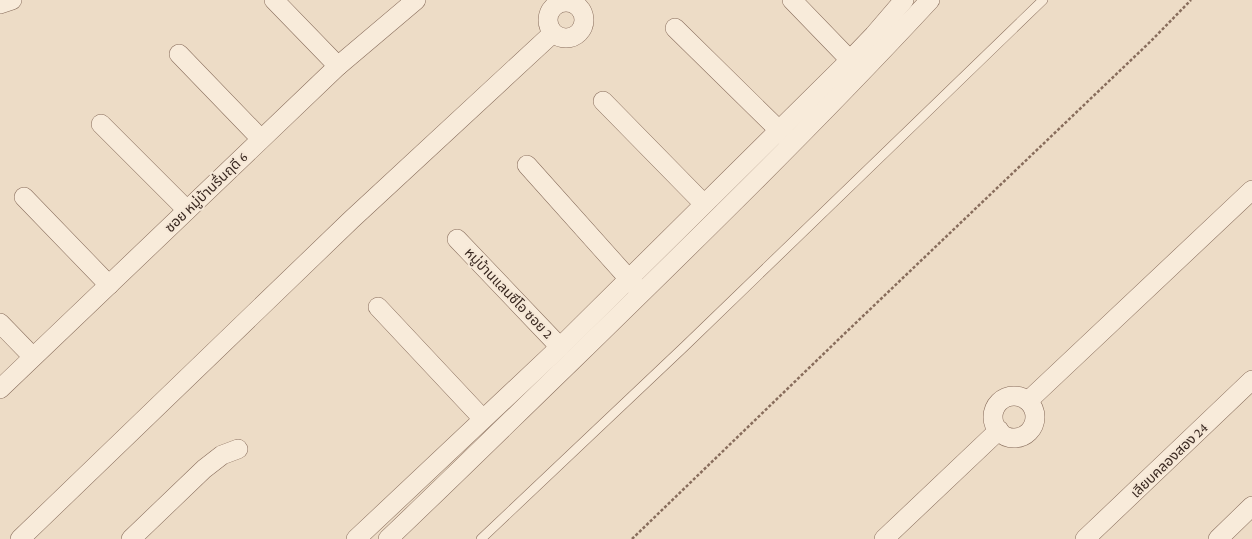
<svg xmlns="http://www.w3.org/2000/svg" width="1252" height="539" font-family="'Crimson Pro','Noto Sans Thai',serif">
  <style>
    .lines { fill: none; stroke-linecap: round; stroke-linejoin: round }
    .lane-casing { stroke: #886d5c; stroke-width: 10 }
    .street-casing { stroke: #886d5c; stroke-width: 20 }
    .path { stroke: #886d5c; stroke-width: 2.5; stroke-dasharray: 3 2; stroke-linecap: butt }
    .lane { stroke: #f8ebda; stroke-width: 9 }
    .street { stroke: #f8ebda; stroke-width: 19 }
    .labels { text-anchor: middle; stroke-width: 4; stroke-linejoin: round; paint-order: stroke }
    .street-label { font-size: 14px; fill: #392820; stroke: #f5e7d6 }
  </style>
  <rect width="100%" height="100%" fill="#eddcc6"/>
  <g class="lines">
    <defs>
      <polyline id="lane" points="481,539 685,346 1043,0"/>
      <g id="street">
        <polyline points="274,0 338,66"/>
        <polyline points="792,0 850,60"/>
        <circle cx="566" cy="20" r="18"/>
        <polyline points="0,4 12,0"/>
        <polyline points="675,28 788,139"/>
        <polyline points="179,54 261,139"/>
        <polyline points="603,101 704,204"/>
        <polyline points="101,124 187,210"/>
        <polyline points="527,165 637,288"/>
        <polyline points="24,197 109,285"/>
        <polyline points="457,239 560,347"/>
        <polyline points="378,307 483,419"/>
        <polyline points="0,323 33,357"/>
        <polyline points="0,389 338,66 416,0"/>
        <circle cx="1014" cy="417" r="21"/>
        <polyline points="1028,401 1252,190"/>
        <polyline points="20,539 351,220 553,33"/>
        <polyline points="131,539 204,469 222,455 238,449"/>
        <polyline points="356,539 560,347 850,60 874,35 904,0"/>
        <path d="M 388,539 C 450,480 511,420 573,360 C 694,242 815,124 930,0"/>
        <polyline points="884,539 999,430"/>
        <polyline points="1085,539 1252,380"/>
        <polyline points="1218,539 1252,506"/>
      </g>
    </defs>
    <!-- lane casing -->
    <use href="#lane" class="lane-casing"/>
    <!-- street casing -->
    <use href="#street" class="street-casing"/>
    <!-- path -->
    <polyline class="path" points="632,539 840,338 1151,41 1191,0"/>
    <!-- lane -->
    <use href="#lane" class="lane"/>
    <!-- street -->
    <use href="#street" class="street"/>
  </g>
  <g class="labels">
    <!-- street labels -->
    <g class="street-label">
      <text transform="translate(206 192) rotate(-44)" y="5">ซอย หมู่บ้านรื่นฤดี 6</text>
      <text transform="translate(509 293) rotate(46)" y="5">หมู่บ้านแลนซีโอ ซอย 2</text>
      <text transform="translate(1169 460) rotate(-44)" y="5">เลียบคลองสอง 24</text>
    </g>
  </g>
</svg>
